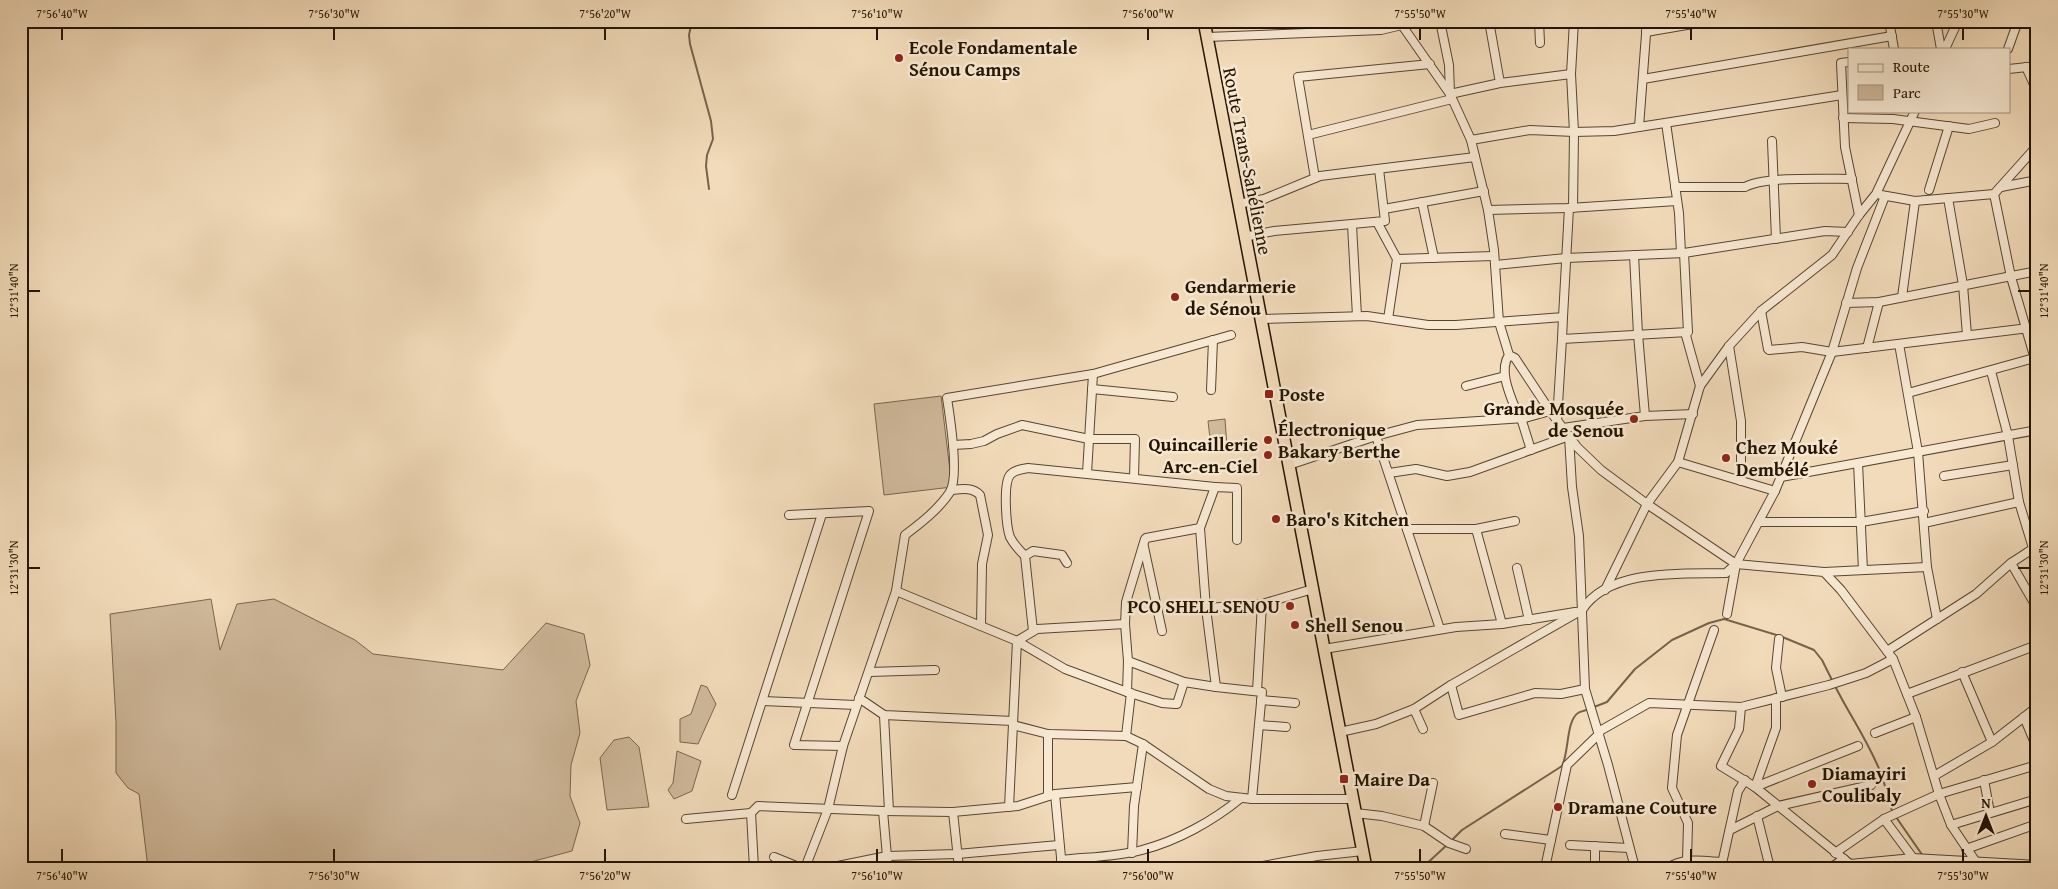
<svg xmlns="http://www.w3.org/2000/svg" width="2058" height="889" font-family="'Gentium Book Plus',serif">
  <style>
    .green { fill: #cfb99b; stroke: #79664e }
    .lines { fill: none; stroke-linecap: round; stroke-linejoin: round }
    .stream { stroke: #75634a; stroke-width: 2 }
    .minor-casing { stroke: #57462f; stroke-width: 10 }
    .highway-casing { stroke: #231401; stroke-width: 14 }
    .minor { stroke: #f7e8d2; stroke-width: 8 }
    .highway { stroke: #f2dbba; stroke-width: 11 }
    .ticks { fill: none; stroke: #231401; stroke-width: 2 }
    .poi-dot { fill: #8f2418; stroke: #f7e8d2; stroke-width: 2 }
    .labels { text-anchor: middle; stroke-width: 5; stroke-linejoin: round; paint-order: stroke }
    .poi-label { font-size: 19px; font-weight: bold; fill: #231401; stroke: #f7e8d2; text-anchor: start }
    .street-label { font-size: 19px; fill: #231401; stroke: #f7e8d2 }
    .neatline { fill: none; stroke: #231401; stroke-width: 2 }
    .ticks-label { font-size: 12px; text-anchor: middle; fill: #231401 }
  </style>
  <rect width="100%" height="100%" fill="#f2dbba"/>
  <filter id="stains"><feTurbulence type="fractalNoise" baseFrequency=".004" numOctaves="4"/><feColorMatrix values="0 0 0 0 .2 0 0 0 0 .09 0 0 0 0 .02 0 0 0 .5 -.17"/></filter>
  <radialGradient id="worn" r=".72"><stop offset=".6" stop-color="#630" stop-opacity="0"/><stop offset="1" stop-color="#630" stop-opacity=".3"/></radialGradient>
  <!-- green -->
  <g class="green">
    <polygon points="941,396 952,487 884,495 874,404"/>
    <polygon points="1225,419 1227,447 1211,448 1208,421"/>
    <polygon points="211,599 220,650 237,604 274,599 355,640 373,654 503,670 546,623 584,634 590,665 576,701 580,733 571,765 570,796 580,823 572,851 508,868 148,868 139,794 128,788 116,773 116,722 110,614"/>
    <polygon points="701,685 707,687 716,704 698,744 680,742 680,719 691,714"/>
    <polygon points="629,737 639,747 649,807 607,810 600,758 614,740"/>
    <polygon points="677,751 701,761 692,791 674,799 668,790 673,783"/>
  </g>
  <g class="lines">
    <!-- stream -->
    <g class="stream">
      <polyline points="692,21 689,35 690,44 711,121 713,139 707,155 706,166 709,189"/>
      <path d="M 1835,686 C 1850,716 1870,744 1882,776 C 1886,788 1888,801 1893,813"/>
      <polyline points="1594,707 1607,702 1635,669 1672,640 1709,623 1724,619 1780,636 1814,650 1822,660 1833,682"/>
      <polyline points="1896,817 1923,856"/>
      <path d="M 1451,841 L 1462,830 L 1562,766 C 1569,753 1566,721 1578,713 C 1581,711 1586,710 1590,709"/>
      <polyline points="1925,861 1930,868"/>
      <polyline points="1422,868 1448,844"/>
    </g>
    <defs>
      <g id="minor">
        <polyline points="1399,21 1450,94 1471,140 1488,210 1494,250 1499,322 1509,355 1515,358 1550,411 1577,447 1601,470 1647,504 1736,564 1824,572 1841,590 1893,659 1916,717 1939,794 1951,825 1980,868"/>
        <polyline points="1440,21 1449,65 1450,94 1500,83 1571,74"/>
        <polyline points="1489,21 1500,83"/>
        <polyline points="1539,21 1540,43"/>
        <polyline points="1889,21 1894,49"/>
        <polyline points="1936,21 1941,49"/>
        <polyline points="1646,32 1710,21"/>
        <polyline points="1207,37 1381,30 1402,25"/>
        <polyline points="1945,49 1958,21"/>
        <polyline points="2008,49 2018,21"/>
        <polyline points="1849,62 1841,63 1845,147 1859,215"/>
        <polyline points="2026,67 2037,91"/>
        <polyline points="2009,69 2037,66"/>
        <polyline points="1643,79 1892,36"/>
        <polyline points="1843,118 1893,119 1969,129 1995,123"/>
        <polyline points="1666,123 1679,213 1681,253"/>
        <polyline points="1639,127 1647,21"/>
        <polyline points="1308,135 1452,99"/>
        <polyline points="1471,140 1530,130 1574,132 1614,131 1842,95"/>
        <polyline points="1772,141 1776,239"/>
        <polyline points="1315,178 1298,77 1430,64"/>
        <path d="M 1675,187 L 1745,187 C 1763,176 1828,179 1852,179"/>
        <polyline points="2001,187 2037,180"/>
        <polyline points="1929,190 1949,126"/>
        <polyline points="1994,194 2011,277 2037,366"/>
        <polyline points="1881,195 1915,201 1994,194 2037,146"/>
        <polyline points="1948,198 1963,285 1967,335"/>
        <polyline points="1422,202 1434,258"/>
        <polyline points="1238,204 1264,199 1320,176 1475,157"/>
        <polyline points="1573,208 1574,132 1571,74 1574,21"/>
        <polyline points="1384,209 1484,191"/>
        <polyline points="1488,210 1569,208 1677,201"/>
        <polyline points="1377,222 1397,259 1388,319"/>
        <polyline points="1352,225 1357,316"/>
        <polyline points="1244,237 1274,231 1385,221 1379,169"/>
        <polyline points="1684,253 1825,231 1848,232"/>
        <polyline points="1634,255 1638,334 1645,416"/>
        <polyline points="1397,259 1494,256"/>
        <polyline points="1495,265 1566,258 1684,253 1688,332 1562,339 1563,317"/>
        <polyline points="1902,297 1915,201"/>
        <polyline points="1846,303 1879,302 2037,271"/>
        <polyline points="1761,311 1768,349 1769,350 1802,347 1832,352 2037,327"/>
        <polyline points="1260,319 1367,316 1428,325 1456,325 1563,317 1569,208"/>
        <polyline points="1685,332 1700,386"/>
        <polyline points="1899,344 1918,452 1927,567 1937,619"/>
        <polyline points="1729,346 1741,421 1741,481"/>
        <polyline points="1867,348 1879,302"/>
        <path d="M 1509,355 C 1497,372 1513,401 1519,418"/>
        <polyline points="1991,371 2008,436 2019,502 2033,548"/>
        <polyline points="1466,386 1505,376"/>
        <polyline points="1092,389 1173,397"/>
        <polyline points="1211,390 1213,340"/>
        <polyline points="1908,393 2034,358"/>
        <polyline points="1521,418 1531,450"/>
        <polyline points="1557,421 1562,339"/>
        <polyline points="1563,428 1645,416 1693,414"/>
        <polyline points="1376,436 1440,629"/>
        <polyline points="953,445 971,444 984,441 997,434 1022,425 1089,439 1135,439 1134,478"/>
        <polyline points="1678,462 1775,491 1736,564 1727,614"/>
        <polyline points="1858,463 1863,570"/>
        <polyline points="1289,465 1376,436 1417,425 1525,418 1550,411"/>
        <polyline points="1087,473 1093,374"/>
        <polyline points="1389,473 1416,469 1447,476 1470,472 1569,436 1572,487 1579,536 1585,689 1608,765 1635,868"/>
        <polyline points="1944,476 2013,465"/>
        <polyline points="1781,477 2037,430"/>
        <path d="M 951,490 C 962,489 972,487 980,495 L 988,535 L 982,564 L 981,626"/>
        <polyline points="1775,491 1832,352 1857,268 1885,196"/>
        <polyline points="789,515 869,511 794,745 843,746"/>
        <polyline points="1759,522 1861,522 1924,511"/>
        <polyline points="1924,523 2019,502"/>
        <polyline points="1407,529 1476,529 1515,521"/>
        <polyline points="1476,529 1502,624"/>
        <polyline points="1144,547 1162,631"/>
        <path d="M 1025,556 C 1019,550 1014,545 1010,537 C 1006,526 1003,484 1010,475 C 1014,470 1022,469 1028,468 L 1215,487"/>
        <polyline points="2011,563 2037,608"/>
        <polyline points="1517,568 1529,620"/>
        <polyline points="1824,572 1927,567"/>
        <polyline points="1605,590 1647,504 1678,462 1700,386 1729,346 1761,311 1832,255 1859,215 1876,194 1915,111"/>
        <polyline points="896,591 1017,641 1065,669 1127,692 1162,703 1175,704 1177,704 1184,682 1128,661 1125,624 1126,602 1145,539 1146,538 1200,528 1215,487 1237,488 1237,540"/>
        <polyline points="1206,608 1262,604 1313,589"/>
        <polyline points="1033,631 1025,556 1033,551 1062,555 1067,563"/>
        <polyline points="1779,639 1776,668 1782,697"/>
        <polyline points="1324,649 1456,627 1502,624 1575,612"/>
        <polyline points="1887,651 1976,594 2011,563 2037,546"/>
        <polyline points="869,672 935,670"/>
        <polyline points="1962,672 1992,742"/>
        <polyline points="1184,682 1216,687 1206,608 1200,528"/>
        <polyline points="1451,685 1459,715 1535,693 1561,694 1585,689"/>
        <polyline points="1216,687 1262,692 1252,799"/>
        <polyline points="1257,691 1262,604"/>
        <polyline points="1127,692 1128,661"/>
        <polyline points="1907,694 2037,645"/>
        <polyline points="859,698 884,715 1013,721"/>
        <polyline points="1261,700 1295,703"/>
        <polyline points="763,701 856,705"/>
        <polyline points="1741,707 1739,729 1721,766 1755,787 1850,864 1913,858 2037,865"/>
        <polyline points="1414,709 1423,729"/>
        <polyline points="884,715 889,811"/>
        <polyline points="2024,717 2037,748"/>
        <polyline points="1013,725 1048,734 1126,736 1143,744 1209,789 1226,796 1252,799 1353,799"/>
        <polyline points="1259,725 1286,727"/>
        <path d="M 1340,732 L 1376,724 L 1414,709 L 1451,685 L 1582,610 C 1609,568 1682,574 1726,573 L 1736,564"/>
        <polyline points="1598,732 1649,703 1741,707 1829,685 1866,673 1893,659"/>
        <polyline points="1875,733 1916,717"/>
        <polyline points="1126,736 1131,693"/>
        <polyline points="1934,776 1992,742 2037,707"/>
        <polyline points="1984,780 1990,813"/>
        <polyline points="1755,787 1858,746"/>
        <polyline points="1755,787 1776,728 1776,698"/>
        <polyline points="1055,794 1062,868"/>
        <polyline points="732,795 822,514"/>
        <polyline points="1048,796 1048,734"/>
        <polyline points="1009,807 1017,641 1037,629 1125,624"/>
        <polyline points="883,811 888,868"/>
        <polyline points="953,812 959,868"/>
        <polyline points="751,813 754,868"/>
        <polyline points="1355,813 1382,816 1424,826 1449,843 1466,849"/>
        <polyline points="1757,816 1770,868"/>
        <polyline points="686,819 751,813 758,806 883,811 953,812 1018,806 1055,794 1137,787"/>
        <polyline points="1884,819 1913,858 1917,868"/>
        <polyline points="1951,825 2037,799"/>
        <polyline points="1424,826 1433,783"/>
        <polyline points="1730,830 1778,806 1871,785"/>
        <polyline points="1505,834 1551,840"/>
        <polyline points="1570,845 1629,848"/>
        <polyline points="1966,849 2037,824"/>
        <polyline points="1132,853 1134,806 1143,744"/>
        <polyline points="1835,853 1884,819 1939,794 2037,765"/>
        <polyline points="774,857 801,868"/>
        <path d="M 1061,860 C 1088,857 1116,857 1142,850 C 1177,841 1213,821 1241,798"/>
        <polyline points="1687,861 1688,823 1672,788 1677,735 1714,630"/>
        <path d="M 805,868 L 828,809 L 843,746 L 896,591 L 905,535 C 921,523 939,509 950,492 C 959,477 950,417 947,398 L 1093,374 L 1231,335"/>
        <polyline points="828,868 887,856 957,854 1059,845"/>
        <polyline points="1252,868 1317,856 1363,851"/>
        <polyline points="1545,868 1567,765 1599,734"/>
        <polyline points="1595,868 1595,846"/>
        <path d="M 1668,868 C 1682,857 1704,861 1721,862"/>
        <polyline points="1721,868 1738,791 1745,780"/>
        <polyline points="1830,868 1844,859"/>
      </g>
      <polyline id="highway" points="1204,21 1366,868"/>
    </defs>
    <!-- minor casing -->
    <use href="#minor" class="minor-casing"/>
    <!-- highway casing -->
    <use href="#highway" class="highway-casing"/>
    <!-- minor -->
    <use href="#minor" class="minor"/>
    <!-- highway -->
    <use href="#highway" class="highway"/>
  </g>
  <!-- ticks -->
  <path class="ticks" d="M 62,28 L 62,40M 334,28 L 334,40M 605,28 L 605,40M 877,28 L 877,40M 1148,28 L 1148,40M 1420,28 L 1420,40M 1691,28 L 1691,40M 1963,28 L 1963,40M 28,291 L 40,291M 2018,291 L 2030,291M 28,568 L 40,568M 2018,568 L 2030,568M 62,849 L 62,862M 334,849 L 334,862M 605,849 L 605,862M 877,849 L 877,862M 1148,849 L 1148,862M 1420,849 L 1420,862M 1691,849 L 1691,862M 1963,849 L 1963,862"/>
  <!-- markers -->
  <g class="poi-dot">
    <circle cx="899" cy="58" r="5"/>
    <circle cx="1175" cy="297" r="5"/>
    <rect x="1264" y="389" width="10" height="10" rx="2.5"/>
    <circle cx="1634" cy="419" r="5"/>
    <circle cx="1268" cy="440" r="5"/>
    <circle cx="1268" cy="455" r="5"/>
    <circle cx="1726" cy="458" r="5"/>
    <circle cx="1276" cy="519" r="5"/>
    <circle cx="1290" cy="606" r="5"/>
    <circle cx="1295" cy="625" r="5"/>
    <rect x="1339" y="774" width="10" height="10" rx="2.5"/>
    <circle cx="1812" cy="784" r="5"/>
    <circle cx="1558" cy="807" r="5"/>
  </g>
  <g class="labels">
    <!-- poi labels -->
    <g class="poi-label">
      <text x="909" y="54">Ecole Fondamentale<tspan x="909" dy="22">Sénou Camps</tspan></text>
      <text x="1185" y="293">Gendarmerie<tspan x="1185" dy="22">de Sénou</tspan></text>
      <text x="1279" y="401">Poste</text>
      <text x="1624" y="415" text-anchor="end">Grande Mosquée<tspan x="1624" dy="22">de Senou</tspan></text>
      <text x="1278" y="436">Électronique<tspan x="1278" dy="22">Bakary Berthe</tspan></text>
      <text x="1258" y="451" text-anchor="end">Quincaillerie<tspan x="1258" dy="22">Arc-en-Ciel</tspan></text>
      <text x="1736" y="454">Chez Mouké<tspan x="1736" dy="22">Dembélé</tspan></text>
      <text x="1286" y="526">Baro's Kitchen</text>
      <text x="1280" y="613" text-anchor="end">PCO SHELL SENOU</text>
      <text x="1305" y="632">Shell Senou</text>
      <text x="1822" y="780">Diamayiri<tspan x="1822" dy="22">Coulibaly</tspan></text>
      <text x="1354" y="786">Maire Da</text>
      <text x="1568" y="814">Dramane Couture</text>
    </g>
    <!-- street labels -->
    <g class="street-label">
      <text transform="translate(1248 161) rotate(79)" y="7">Route Trans-Sahélienne</text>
    </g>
  </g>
  <!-- margin -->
  <rect width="2058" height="889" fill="none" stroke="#f2dbba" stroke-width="55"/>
  <!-- legend -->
  <rect x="1848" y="48" width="162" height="65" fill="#f7e8d2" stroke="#a2937e"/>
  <rect x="1858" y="64" width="25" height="8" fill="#f7e8d2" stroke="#a2937e"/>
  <text x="1893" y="72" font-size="15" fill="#231401">Route</text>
  <rect x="1858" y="85" width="25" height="15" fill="#cfb99b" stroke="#a2937e"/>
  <text x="1893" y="98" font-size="15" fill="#231401">Parc</text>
  <!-- north arrow -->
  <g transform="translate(1986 816)" stroke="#f7e8d2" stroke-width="4" paint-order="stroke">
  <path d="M0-4L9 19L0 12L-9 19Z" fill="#231401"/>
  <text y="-8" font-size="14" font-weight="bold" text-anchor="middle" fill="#231401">N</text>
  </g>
  <rect x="28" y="28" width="2002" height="834" class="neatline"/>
  <g class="ticks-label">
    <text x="62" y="18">7°56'40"W</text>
    <text x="334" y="18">7°56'30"W</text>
    <text x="605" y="18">7°56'20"W</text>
    <text x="877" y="18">7°56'10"W</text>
    <text x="1148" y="18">7°56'00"W</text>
    <text x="1420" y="18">7°55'50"W</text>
    <text x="1691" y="18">7°55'40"W</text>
    <text x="1963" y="18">7°55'30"W</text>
    <text transform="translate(14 291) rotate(-90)" y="4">12°31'40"N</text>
    <text transform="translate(2044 291) rotate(-90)" y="4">12°31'40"N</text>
    <text transform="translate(14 568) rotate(-90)" y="4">12°31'30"N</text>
    <text transform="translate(2044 568) rotate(-90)" y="4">12°31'30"N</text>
    <text x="62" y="880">7°56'40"W</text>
    <text x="334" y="880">7°56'30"W</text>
    <text x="605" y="880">7°56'20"W</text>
    <text x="877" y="880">7°56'10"W</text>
    <text x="1148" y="880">7°56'00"W</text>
    <text x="1420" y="880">7°55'50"W</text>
    <text x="1691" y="880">7°55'40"W</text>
    <text x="1963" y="880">7°55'30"W</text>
  </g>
  <rect width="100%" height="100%" filter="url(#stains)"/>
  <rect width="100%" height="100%" fill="url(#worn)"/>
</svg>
